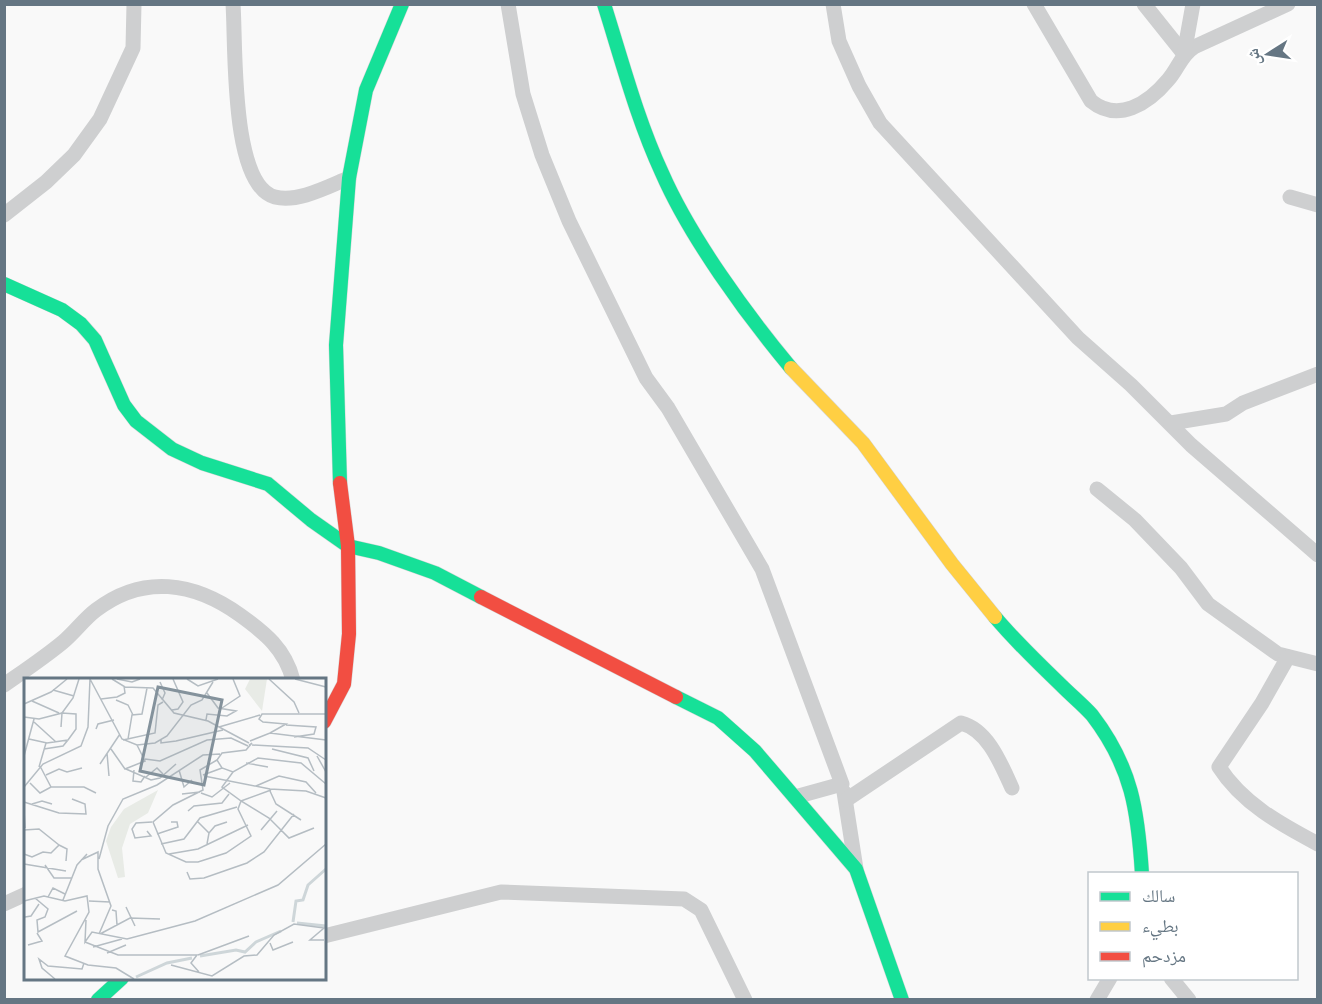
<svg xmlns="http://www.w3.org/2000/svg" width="1322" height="1004" font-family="'IBM Plex Sans','Noto Naskh Arabic',sans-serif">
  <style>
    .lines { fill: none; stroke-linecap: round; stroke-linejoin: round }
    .fast-casing { stroke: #d5d6d7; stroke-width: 15 }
    .slow-casing { stroke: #d5d6d7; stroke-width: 15 }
    .jam-casing { stroke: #d5d6d7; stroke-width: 15 }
    .street { stroke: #cecfd0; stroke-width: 15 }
    .fast { stroke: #16e098; stroke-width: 14 }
    .slow { stroke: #ffcf43; stroke-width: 14 }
    .jam { stroke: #f24e42; stroke-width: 14 }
    .inset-river { fill: none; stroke: #ced6d9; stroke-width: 3 }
    .inset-road { fill: none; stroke: #b5bdc3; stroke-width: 1.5 }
    .view { fill: #84929c; fill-opacity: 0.15; stroke: #84929c; stroke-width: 3 }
    .inset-edge { fill: none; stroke: #657683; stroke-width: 3 }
  </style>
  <rect width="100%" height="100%" fill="#f9f9f9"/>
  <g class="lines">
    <defs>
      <g id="fast">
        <path d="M 604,4 C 622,61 637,119 662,173 C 690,237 746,314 791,368"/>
        <polyline points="4,284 62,310 81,324 95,340 124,405 136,421 172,449 202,463 268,484 311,520 348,546 379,553 435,573 481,597"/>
        <polyline points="340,483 336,345 349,178 366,90 402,4"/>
        <path d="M 995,617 C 1016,642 1039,664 1062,686 C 1072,696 1083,705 1092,715 C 1132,767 1138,811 1142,874"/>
        <polyline points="676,697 718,718 755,751 856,869 902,1000"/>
        <polyline points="98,1000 122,978"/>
      </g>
      <polyline id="slow" points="791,368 863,443 952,564 995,617"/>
      <g id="jam">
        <polyline points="481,597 676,697"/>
        <polyline points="324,722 344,684 349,634 348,546 340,483"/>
      </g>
    </defs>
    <!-- fast casing -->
    <use href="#fast" class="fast-casing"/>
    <!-- slow casing -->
    <use href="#slow" class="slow-casing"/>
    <!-- jam casing -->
    <use href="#jam" class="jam-casing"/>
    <!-- street -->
    <g class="street">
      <path d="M 233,4 C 236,45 230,185 275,197 C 298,203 329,186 349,178"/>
      <polyline points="508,4 523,94 542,155 569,221 646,378 668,408 762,569 842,784 795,797"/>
      <polyline points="833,4 839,41 859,86 880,123 1078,338 1131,385 1191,445 1318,555"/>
      <path d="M 1034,4 L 1091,101 C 1118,123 1148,104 1168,80 C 1178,69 1181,55 1194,47 L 1288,4"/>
      <polyline points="1144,4 1184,54"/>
      <polyline points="1184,54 1193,4"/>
      <polyline points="1290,197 1318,205"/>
      <polyline points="4,215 46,182 74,155 100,119 133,48 134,4"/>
      <polyline points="1171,423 1226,414 1243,403 1318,374"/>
      <polyline points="1097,489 1135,520 1181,568 1208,604 1278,654 1318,664"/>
      <path d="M 1288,657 L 1262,703 L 1219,767 C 1242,803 1280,824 1318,844"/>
      <path d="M 4,685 C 24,671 45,657 63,642 C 75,632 84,619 96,610 C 143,574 194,582 240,615 C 265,633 285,649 293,680"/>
      <polyline points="844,792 856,869"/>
      <path d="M 846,800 L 961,723 C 988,730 1001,764 1012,788"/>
      <polyline points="4,904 26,894"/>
      <polyline points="324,936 501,892 684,899 701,910 745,1000"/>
      <polyline points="1171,978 1189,1000"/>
      <polyline points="1097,1000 1110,978"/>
    </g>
    <!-- fast -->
    <use href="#fast" class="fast"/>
    <!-- slow -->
    <use href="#slow" class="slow"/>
    <!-- jam -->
    <use href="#jam" class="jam"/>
  </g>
  <!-- overview -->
  <g transform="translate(24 678)">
    <rect width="302" height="302" fill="#f9f9f9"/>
    <path d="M 226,1 L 243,1 L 238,33 L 221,11 ZM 134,112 L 124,135 L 106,146 L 98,170 L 101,199 L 94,200 L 82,163 L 87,149 L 100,131 Z" fill="#e8ebe6"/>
    <path class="inset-river" d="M 269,244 L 272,223 L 279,222 L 284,207 L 302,191M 273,245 L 302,248M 176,278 L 212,272 L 221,274 L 232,264 L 257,253M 112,299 L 143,285 L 168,280"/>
    <path class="inset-road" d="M 66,1 L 98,61 L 113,67 L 131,65 L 143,58 L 167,27 L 178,22 L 189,4M 88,1 L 101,9 L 129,10 L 150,35 L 184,43 L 225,65M 93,1 L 108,4 L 116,1M 163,1 L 174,8 L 194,1M 245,1 L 270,24 L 275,35M 271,1 L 302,9M 136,4 L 141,15 L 138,22M 29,12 L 50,18M 77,21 L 93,19 L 101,15 L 100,8M 92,22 L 104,27 L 109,37M 8,23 L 35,35M 0,26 L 27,14 L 43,1M 198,30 L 216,18 L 209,1M 148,32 L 154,31 L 159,24 L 149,1M 0,39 L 15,41 L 38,35 L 49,20 L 55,1M 182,42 L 183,36 L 203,38 L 212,33 L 194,30 L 183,15M 10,44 L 32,64M 262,47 L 292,49 L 290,56 L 270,59M 195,49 L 236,37M 72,51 L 74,46 L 90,42M 246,55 L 262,46 L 239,44 L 235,41 L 238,36 L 302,36M 5,61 L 23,65 L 44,62 L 52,51 L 52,36 L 38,35 L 37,49M 104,61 L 108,37 L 118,36 L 123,10M 99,62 L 131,55 L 134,27 L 139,24M 137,62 L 137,65 L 152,63 L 199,52M 226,63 L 246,55 L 302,62M 225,67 L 228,65 L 222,72 L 198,75 L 193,82 L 198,90 L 209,94 L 234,80 L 277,85 L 302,106M 228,67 L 284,70 L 302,82M 20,71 L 39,68 L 44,62M 87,71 L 101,91 L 121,83 L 113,67M 248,71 L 284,80 L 290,93M 83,75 L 85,98M 0,78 L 10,41M 293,78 L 302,94M 121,81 L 136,83 L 183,62 L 207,60 L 224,68M 193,82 L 176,92 L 179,112 L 149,127 L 129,144 L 142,175 L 162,184 L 174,184 L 202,175 L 227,158 L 214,131 L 217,123 L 198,109 L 209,94M 222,85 L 244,89M 76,86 L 96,56M 16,88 L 27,109M 15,89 L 22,65M 102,91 L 127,102 L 136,100 L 152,86M 110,92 L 109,103 L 117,104 L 121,98M 155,92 L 160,109 L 168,102M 22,97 L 35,91 L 43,94 L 58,90M 179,97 L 198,90M 180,98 L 246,111 L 282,113 L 302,120M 122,99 L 133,90 L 139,96M 6,105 L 16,115 L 27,109 L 60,109 L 72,115M 232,108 L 255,98 L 282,104 L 292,115M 0,109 L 19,86 L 57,68 L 64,49 L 66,1M 247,112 L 217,123 L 245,140 L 265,160 L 290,150M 246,113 L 252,126 L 277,142M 177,115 L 188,119 L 206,105M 158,116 L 176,114M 0,124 L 35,135 L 62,136 L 61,126 L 48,121M 8,126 L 18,123 L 28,126M 0,132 L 1,150M 164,133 L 170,128 L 198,125 L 205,116M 173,143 L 185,155 L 183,166M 0,152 L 15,151 L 35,167 L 27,175 L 19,174 L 8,179 L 0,176M 237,152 L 253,133M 123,153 L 127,158 L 111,160 L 108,151 L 112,145 L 128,144M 185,155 L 191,148 L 203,144M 133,156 L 154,149 L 153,144 L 147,144M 137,166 L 160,161 L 176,140 L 213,129M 35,167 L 43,171 L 42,183M 145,176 L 174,171 L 224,147M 75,181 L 84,148 L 99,121 L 133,107 L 179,77 L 196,76M 57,182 L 74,174 L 74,191 L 87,228 L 75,256M 0,186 L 42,193M 21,187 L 30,200 L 48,200M 163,194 L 166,201 L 180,200 L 223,185 L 240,174 L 270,136M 24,219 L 29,210 L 41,216M 11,220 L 24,231 L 21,239 L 13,242 L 14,254 L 53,233M 39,222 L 53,187 L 63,176M 0,223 L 20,218 L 41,223 L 63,218 L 65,234 L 41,278 L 64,287 L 92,290 L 110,301M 65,223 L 86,224M 102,229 L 111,248M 88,232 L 92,233 L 93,247M 1,239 L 7,238 L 15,226M 62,242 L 61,264 L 68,254 L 103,261 L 171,243 L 254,207 L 302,166M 76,256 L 106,240 L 136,241M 61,264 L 94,277 L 173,277 L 167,285 L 175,294M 246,265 L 249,272 L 269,264M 4,267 L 18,263 L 13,255M 69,269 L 98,261M 83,275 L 102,267M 174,277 L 225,258M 147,287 L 188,298 L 220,278 L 233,277 L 250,257 L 270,246 L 300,250 L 286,262 L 300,262M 31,301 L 18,290 L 15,281 L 24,288 L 58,291 L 60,285"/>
    <path class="view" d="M 134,9 L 198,22 L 180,107 L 116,93 Z"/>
    <rect width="302" height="302" class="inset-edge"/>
  </g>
  <!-- border -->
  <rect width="1322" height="1004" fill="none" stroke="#657683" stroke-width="12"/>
  <!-- legend -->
  <rect x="1088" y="872" width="210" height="108" fill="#ffffff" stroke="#c1c8cd" stroke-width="1.5"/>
  <rect x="1100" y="892" width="30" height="9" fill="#16e098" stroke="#c1c8cd" stroke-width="1.5"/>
  <text x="1142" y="902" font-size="18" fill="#657683">سالك</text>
  <rect x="1100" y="922" width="30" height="9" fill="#ffcf43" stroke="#c1c8cd" stroke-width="1.5"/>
  <text x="1142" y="932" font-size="18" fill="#657683">بطيء</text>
  <rect x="1100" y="952" width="30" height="9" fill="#f24e42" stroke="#c1c8cd" stroke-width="1.5"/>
  <text x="1142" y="962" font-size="18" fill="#657683">مزدحم</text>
  <!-- north arrow -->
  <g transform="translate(1268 54) rotate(258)" stroke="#ffffff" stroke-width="4.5" paint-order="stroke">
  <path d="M0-4.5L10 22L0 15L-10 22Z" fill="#657683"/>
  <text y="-9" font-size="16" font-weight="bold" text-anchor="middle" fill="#657683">ش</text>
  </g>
</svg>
